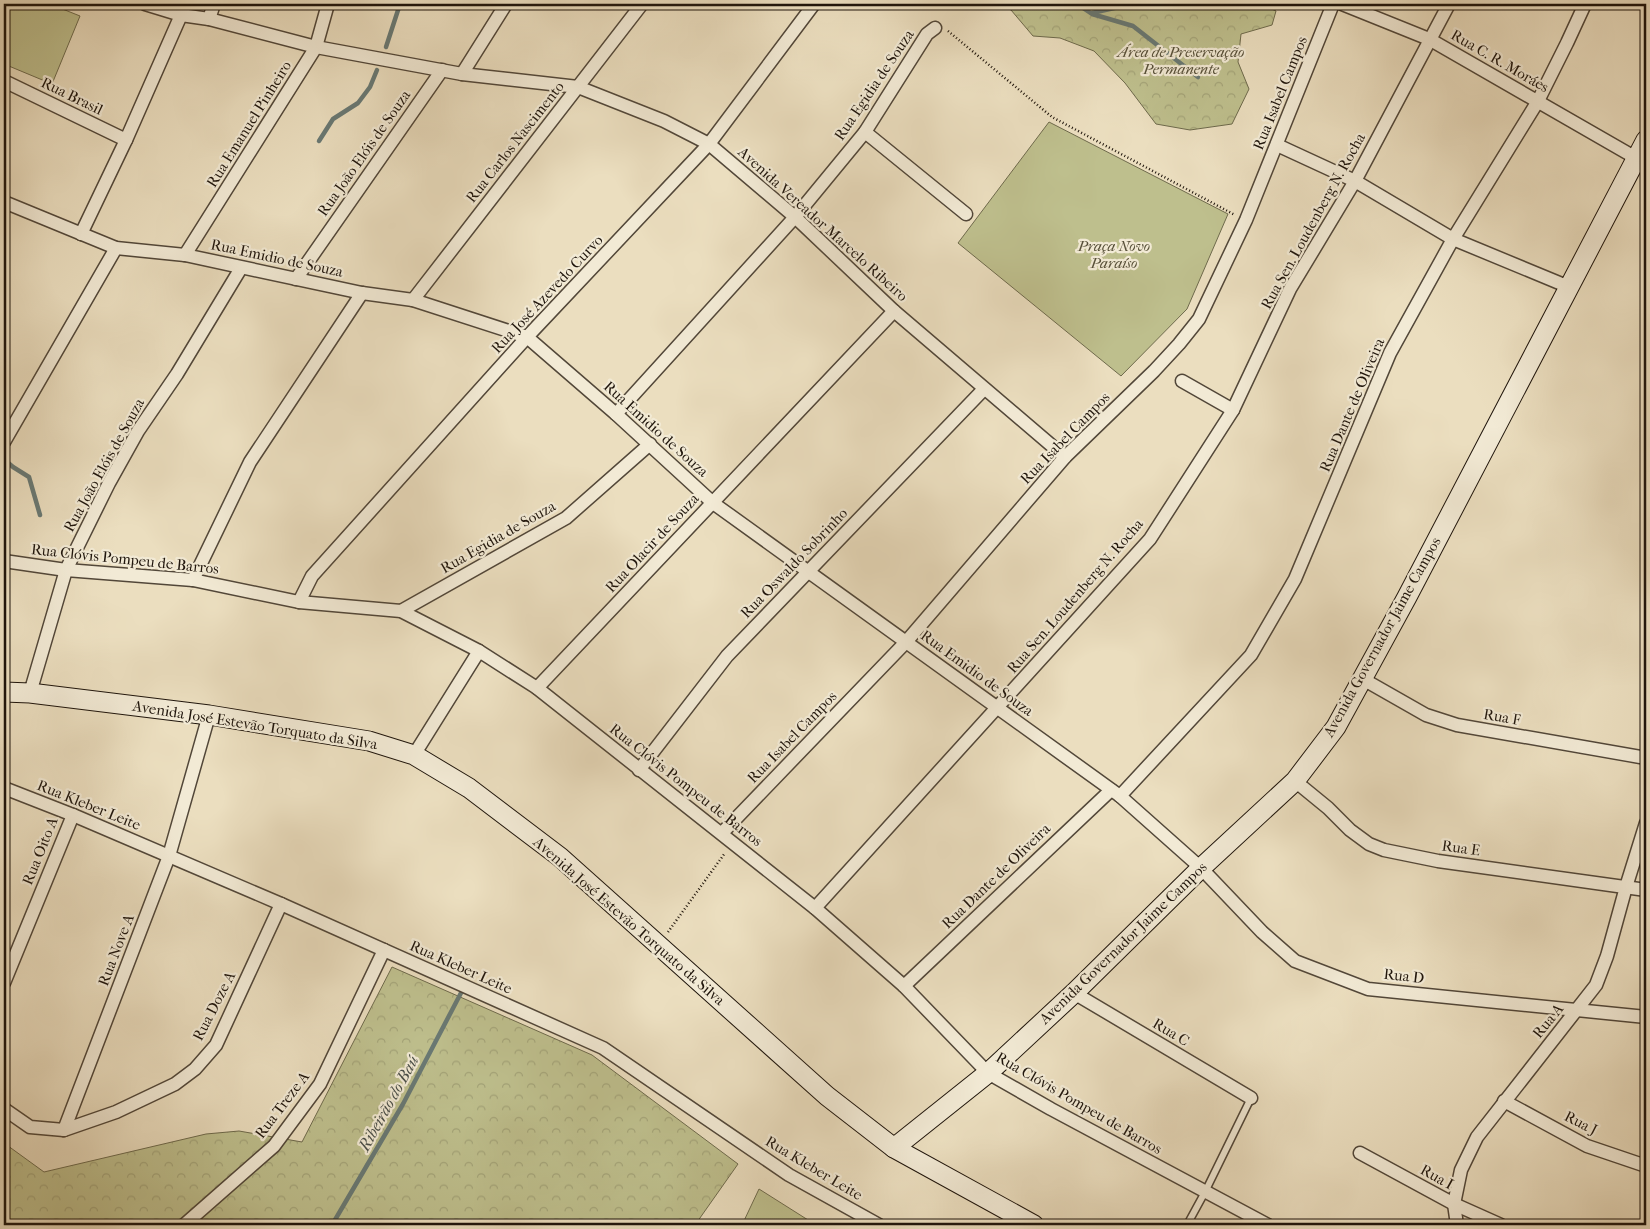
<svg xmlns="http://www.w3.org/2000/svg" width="1650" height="1229" font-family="'IM FELL French Canon',serif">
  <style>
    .green { fill: #bebf8d; stroke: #6e6a4c }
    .forest { fill: url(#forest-crowns); stroke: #6e6a4c }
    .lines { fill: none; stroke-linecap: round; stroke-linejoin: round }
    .stream { stroke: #697974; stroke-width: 4.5 }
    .lane-casing { stroke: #524739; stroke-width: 9 }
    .street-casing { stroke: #524739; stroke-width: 15 }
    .secondary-casing { stroke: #1f150c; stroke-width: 21 }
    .path { stroke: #1f150c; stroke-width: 2.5; stroke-dasharray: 1 2.5; stroke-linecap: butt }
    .lane { stroke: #f2ead5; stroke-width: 6 }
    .street { stroke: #f2ead5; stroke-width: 12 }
    .secondary { stroke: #f2ead5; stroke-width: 19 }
    .labels { text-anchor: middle; stroke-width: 4.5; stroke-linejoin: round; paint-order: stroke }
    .park-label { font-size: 15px; font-style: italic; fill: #575039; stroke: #f2ead5 }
    .street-label { font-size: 15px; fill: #1f150c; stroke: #f2ead5 }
    .water-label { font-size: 16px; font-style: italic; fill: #4a4f49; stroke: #f2ead5 }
  </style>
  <defs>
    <pattern id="forest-crowns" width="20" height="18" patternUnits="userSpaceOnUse" patternTransform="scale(1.25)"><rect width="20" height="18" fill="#bebf8d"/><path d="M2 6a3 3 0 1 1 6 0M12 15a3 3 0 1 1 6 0" fill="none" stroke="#a3a378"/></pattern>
  </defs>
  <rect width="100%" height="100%" fill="#ebdebf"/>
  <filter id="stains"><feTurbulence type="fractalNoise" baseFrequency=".004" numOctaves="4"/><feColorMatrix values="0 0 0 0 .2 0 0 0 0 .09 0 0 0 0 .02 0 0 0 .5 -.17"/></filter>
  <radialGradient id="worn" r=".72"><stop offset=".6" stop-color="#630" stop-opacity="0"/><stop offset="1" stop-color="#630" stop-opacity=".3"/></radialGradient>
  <!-- green -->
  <g class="green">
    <polygon points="4,4 50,4 80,16 52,84 4,64"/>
    <polygon points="1049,122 1228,214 1187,309 1121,376 958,243"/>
    <polygon points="759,1189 816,1225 742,1225"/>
  </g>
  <!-- forest -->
  <g class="forest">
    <polygon points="1000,4 1261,4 1276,11 1272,25 1241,34 1238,62 1249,89 1232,124 1190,130 1156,124 1125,83 1094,51 1060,38 1033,36 1011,10"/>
    <polygon points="392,967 592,1055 738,1164 695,1225 4,1225 4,1143 44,1172 206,1134 239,1131 302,1142"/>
  </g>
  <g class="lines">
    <!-- stream -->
    <g class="stream">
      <polyline points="1077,4 1092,14 1133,26 1198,77"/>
      <polyline points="1092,13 1132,4"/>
      <polyline points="386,47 400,4"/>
      <polyline points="319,141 333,119 358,103 370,87 377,70"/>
      <polyline points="6,461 13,467 29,477 40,515"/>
      <polyline points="332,1225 403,1104 462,991"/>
    </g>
    <defs>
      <polyline id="lane" points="1187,1225 1205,1192 1251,1098"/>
      <g id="street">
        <polyline points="145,4 181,15 209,19 316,47 462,74 578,87 664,121 709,144 795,217 894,311 1065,457"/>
        <polyline points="1342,4 1429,39 1636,158"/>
        <polyline points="209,19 214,4"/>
        <polyline points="462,74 506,4"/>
        <polyline points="4,81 126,140"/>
        <polyline points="865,132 966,214"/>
        <polyline points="1277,145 1355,181 1453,239 1569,287"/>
        <polyline points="4,202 116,248 185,255 362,293 413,300 527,337 616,414 713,503 1120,796 1201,868 1262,932 1295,961 1368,989 1646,1017"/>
        <polyline points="81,234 126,140 181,15"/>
        <polyline points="185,255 316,47 328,4"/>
        <polyline points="296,279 442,70"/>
        <polyline points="413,300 642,4"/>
        <polyline points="1182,381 1233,410"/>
        <polyline points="616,414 795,217 865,132 927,34 935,28"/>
        <polyline points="4,442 116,248"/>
        <polyline points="4,561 66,570 193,580 299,602 401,611 479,651 537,688 815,908 904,986 988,1073 1051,1109 1268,1225"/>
        <polyline points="193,580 250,462 362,293"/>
        <polyline points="299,602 312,576 527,337 709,144 814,4"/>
        <polyline points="401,611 566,518 650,444"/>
        <polyline points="1361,678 1426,715 1457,725 1646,758"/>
        <polyline points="537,688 894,311"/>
        <polyline points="30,693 66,570 109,483 138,431 177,374 241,268"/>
        <polyline points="414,755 479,651"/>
        <polyline points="639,770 727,656 984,389"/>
        <polyline points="1295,781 1328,808 1350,830 1369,844 1384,850 1438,861 1646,890"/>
        <polyline points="4,788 73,815 281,904 603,1048 789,1175 879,1225"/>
        <polyline points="1120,796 1251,655 1295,579 1390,353 1453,239 1538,101 1567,43 1585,4"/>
        <polyline points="722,833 906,642 1065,457 1154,371 1179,344 1199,319 1246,220 1333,4"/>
        <polyline points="815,908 1150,539 1233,410 1290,289 1355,181 1449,4"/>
        <polyline points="4,983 73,815"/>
        <polyline points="904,986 1111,790"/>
        <polyline points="1074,993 1251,1098"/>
        <polyline points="1504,1101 1587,1146 1646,1166"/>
        <polyline points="4,1109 30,1127 64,1130 116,1112 175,1084 195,1069 216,1045 281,904"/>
        <polyline points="64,1130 169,856 209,715"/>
        <polyline points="1360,1153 1454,1204 1501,1225"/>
        <polyline points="184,1225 274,1146 320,1084 384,950"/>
        <polyline points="1457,1225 1454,1204 1461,1170 1477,1137 1596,985 1607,956 1626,887 1646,823"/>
      </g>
      <g id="secondary">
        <polyline points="4,692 30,693 209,715 369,741 414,755 469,788 560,857 827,1096 894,1148 1034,1225"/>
        <polyline points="894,1148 988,1073 1074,993 1201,868 1295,781 1336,727 1407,597 1646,140"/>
      </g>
    </defs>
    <!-- lane casing -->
    <use href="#lane" class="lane-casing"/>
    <!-- street casing -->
    <use href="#street" class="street-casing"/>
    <!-- secondary casing -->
    <use href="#secondary" class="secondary-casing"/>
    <!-- path -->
    <g class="path">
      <polyline points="948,31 1052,117 1235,215"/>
      <polyline points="668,932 725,853"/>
    </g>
    <!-- lane -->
    <use href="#lane" class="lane"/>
    <!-- street -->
    <use href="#street" class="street"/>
    <!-- secondary -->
    <use href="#secondary" class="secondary"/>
  </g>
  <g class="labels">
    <!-- park labels -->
    <g class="park-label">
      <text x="1181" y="57">Área de Preservação<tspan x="1181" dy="17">Permanente</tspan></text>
      <text x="1114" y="251">Praça Novo<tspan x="1114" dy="17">Paraíso</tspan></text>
    </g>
    <!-- street labels -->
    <g class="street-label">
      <text transform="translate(1500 61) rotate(30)" y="5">Rua C. R. Moráes</text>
      <text transform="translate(874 85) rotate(-56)" y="5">Rua Egidia de Souza</text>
      <text transform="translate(1280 93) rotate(-68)" y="5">Rua Isabel Campos</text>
      <text transform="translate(72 96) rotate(26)" y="5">Rua Brasil</text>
      <text transform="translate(249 124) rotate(-58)" y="5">Rua Emanuel Pinheiro</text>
      <text transform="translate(515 142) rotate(-52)" y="5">Rua Carlos Nascimento</text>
      <text transform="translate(364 153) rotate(-55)" y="5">Rua João Elóis de Souza</text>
      <text transform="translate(1313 221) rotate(-61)" y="5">Rua Sen. Loudenberg N. Rocha</text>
      <text transform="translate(823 224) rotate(42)" y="5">Avenida Vereador Marcelo Ribeiro</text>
      <text transform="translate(277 258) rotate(12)" y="5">Rua Emidio de Souza</text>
      <text transform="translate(547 294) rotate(-47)" y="5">Rua José Azevedo Curvo</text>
      <text transform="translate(1352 405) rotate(-67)" y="5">Rua Dante de Oliveira</text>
      <text transform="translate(656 429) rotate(42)" y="5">Rua Emidio de Souza</text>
      <text transform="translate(1065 438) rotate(-46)" y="5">Rua Isabel Campos</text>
      <text transform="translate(104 465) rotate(-61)" y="5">Rua João Elóis de Souza</text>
      <text transform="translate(498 537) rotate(-30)" y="5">Rua Egidia de Souza</text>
      <text transform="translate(652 543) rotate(-47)" y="5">Rua Olacir de Souza</text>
      <text transform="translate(125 559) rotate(6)" y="5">Rua Clóvis Pompeu de Barros</text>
      <text transform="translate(794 563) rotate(-46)" y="5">Rua Oswaldo Sobrinho</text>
      <text transform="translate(1075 596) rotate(-49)" y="5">Rua Sen. Loudenberg N. Rocha</text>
      <text transform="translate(1382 637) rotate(-61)" y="5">Avenida Governador Jaime Campos</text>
      <text transform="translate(977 673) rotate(36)" y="5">Rua Emidio de Souza</text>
      <text transform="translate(1502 717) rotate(10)" y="5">Rua F</text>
      <text transform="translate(255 725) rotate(9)" y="5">Avenida José Estevão Torquato da Silva</text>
      <text transform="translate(792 737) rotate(-46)" y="5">Rua Isabel Campos</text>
      <text transform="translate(686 785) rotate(38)" y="5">Rua Clóvis Pompeu de Barros</text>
      <text transform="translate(89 805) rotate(22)" y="5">Rua Kleber Leite</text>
      <text transform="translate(1461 848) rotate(8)" y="5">Rua E</text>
      <text transform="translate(40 851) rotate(-68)" y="5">Rua Oito A</text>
      <text transform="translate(996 876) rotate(-44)" y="5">Rua Dante de Oliveira</text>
      <text transform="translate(629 921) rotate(41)" y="5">Avenida José Estevão Torquato da Silva</text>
      <text transform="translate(1123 943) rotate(-44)" y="5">Avenida Governador Jaime Campos</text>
      <text transform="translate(116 950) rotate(-69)" y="5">Rua Nove A</text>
      <text transform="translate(461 967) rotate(24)" y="5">Rua Kleber Leite</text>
      <text transform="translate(1404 976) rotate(6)" y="5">Rua D</text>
      <text transform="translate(214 1006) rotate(-63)" y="5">Rua Doze A</text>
      <text transform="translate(1548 1021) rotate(-51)" y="5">Rua A</text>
      <text transform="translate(1171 1032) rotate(31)" y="5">Rua C</text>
      <text transform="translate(1079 1103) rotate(30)" y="5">Rua Clóvis Pompeu de Barros</text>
      <text transform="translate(282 1105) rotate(-53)" y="5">Rua Treze A</text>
      <text transform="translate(1581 1123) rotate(27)" y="5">Rua J</text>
      <text transform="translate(814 1168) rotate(31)" y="5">Rua Kleber Leite</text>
      <text transform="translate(1437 1177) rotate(29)" y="5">Rua I</text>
    </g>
    <!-- water labels -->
    <g class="water-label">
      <text transform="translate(388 1103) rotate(-61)" y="6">Ribeirão do Baú</text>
    </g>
  </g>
  <!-- margin -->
  <rect width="1650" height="1229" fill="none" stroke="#ebdebf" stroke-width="20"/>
  <rect x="5" y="5" width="1640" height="1219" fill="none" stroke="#1f150c" stroke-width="2.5"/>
  <rect x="10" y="10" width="1630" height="1209" fill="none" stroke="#1f150c"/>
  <rect width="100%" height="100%" filter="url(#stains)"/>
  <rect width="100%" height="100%" fill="url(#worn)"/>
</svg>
